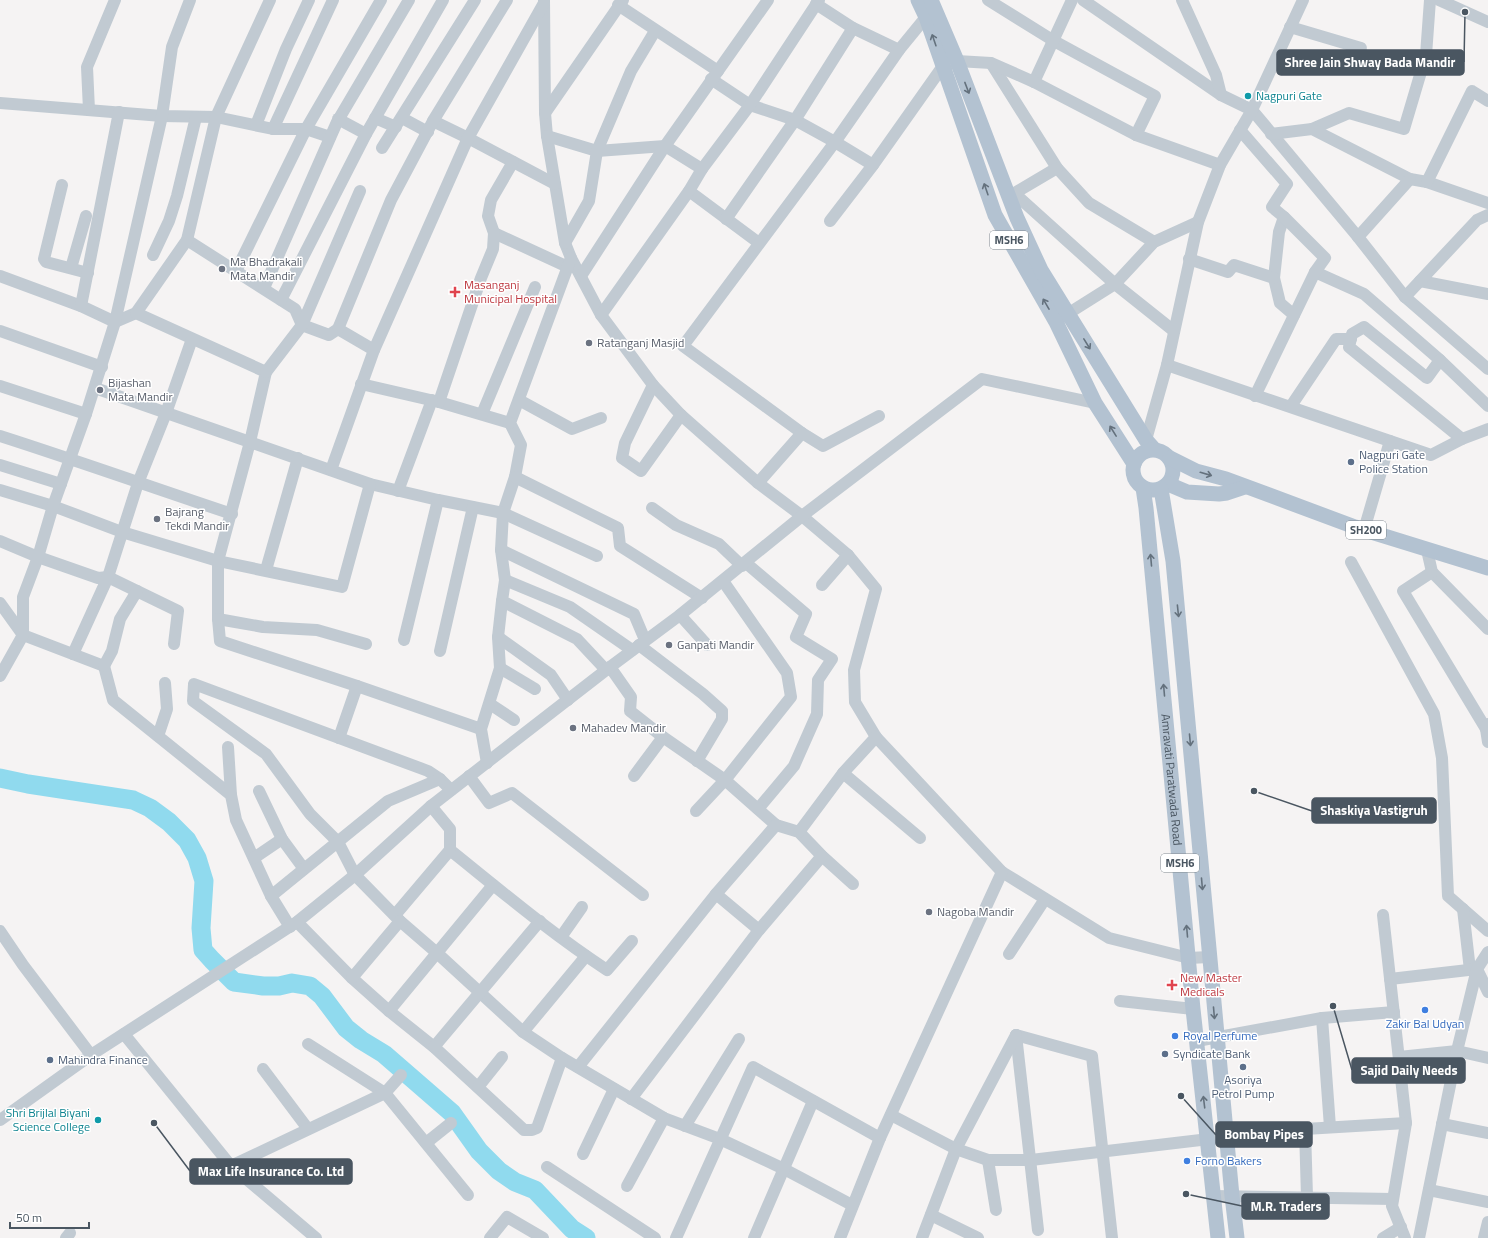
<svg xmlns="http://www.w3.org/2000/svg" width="1488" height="1238" font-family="'Titillium Web',sans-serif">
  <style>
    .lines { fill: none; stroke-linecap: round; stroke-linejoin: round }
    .river { stroke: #90daee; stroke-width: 19 }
    .minor { stroke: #c1cad2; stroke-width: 12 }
    .major { stroke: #b3c2d1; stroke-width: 15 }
    .oneway { stroke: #64717d }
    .culture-dot { fill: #0f9aa8; stroke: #fff; stroke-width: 1.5 }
    .worship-dot { fill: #6b7280; stroke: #fff; stroke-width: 1.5 }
    .health-dot { fill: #e0444e; stroke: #fff; stroke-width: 1.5 }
    .service-dot { fill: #5c6f8a; stroke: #fff; stroke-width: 1.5 }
    .shop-dot { fill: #3f7fe0; stroke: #fff; stroke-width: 1.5 }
    .labels { text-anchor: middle; stroke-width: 3; stroke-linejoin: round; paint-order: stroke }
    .shield { fill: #fff; stroke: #808990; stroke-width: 1 }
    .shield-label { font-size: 11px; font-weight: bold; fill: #4a5661 }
    .culture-label { font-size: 12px; fill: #0d838f; stroke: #fff; text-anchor: start }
    .worship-label { font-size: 12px; fill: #5b616d; stroke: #fff; text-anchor: start }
    .health-label { font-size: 12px; fill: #be3a42; stroke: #fff; text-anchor: start }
    .service-label { font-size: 12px; fill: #4e5e75; stroke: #fff; text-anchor: start }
    .street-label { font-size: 12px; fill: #4a5661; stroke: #fff }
    .shop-label { font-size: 12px; fill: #366cbe; stroke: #fff; text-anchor: start }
    .leader { fill: none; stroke: #4a5661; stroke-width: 1.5 }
    .callout-dot { fill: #4a5661; stroke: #fff; stroke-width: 1.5 }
    .callout { fill: #4a5661; stroke: #4a5661; stroke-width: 1.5 }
    .callout-label { font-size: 13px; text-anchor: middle; font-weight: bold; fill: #fff }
  </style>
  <rect width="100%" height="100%" fill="#f5f3f3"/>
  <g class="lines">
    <!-- river -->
    <polyline class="river" points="0,778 28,784 133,800 150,808 169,822 187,840 197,858 204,881 201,928 203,950 212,960 234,982 263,986 279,986 292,983 310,986 322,996 346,1028 361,1040 384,1054 452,1113 479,1151 499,1171 515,1182 535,1190 572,1229 586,1238"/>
    <!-- minor -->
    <g class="minor">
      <polyline points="544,0 545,113 547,136 565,243 571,258 601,315 653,385 681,415 758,483 802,516 848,555 876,589 854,670 855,702 876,737 1002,872 1109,938 1189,958 1209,957"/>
      <polyline points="988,0 1054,41 1155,96 1136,135"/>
      <polyline points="1083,0 1221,95 1252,110 1358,237 1405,297 1488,369"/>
      <polyline points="1182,0 1216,75 1221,95"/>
      <polyline points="1439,0 1488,22"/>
      <polyline points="816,4 853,28 899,50"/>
      <polyline points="618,5 718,71"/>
      <polyline points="1290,27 1361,48"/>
      <polyline points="991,63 1057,168 1089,203 1154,242"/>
      <polyline points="711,79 750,105 795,120 835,142 873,165"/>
      <polyline points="1034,82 1072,0"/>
      <polyline points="0,103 162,116 216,117 273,129 306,129 330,137"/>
      <polyline points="89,110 87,67 115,0"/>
      <polyline points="545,113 623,0"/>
      <polyline points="375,118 396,127"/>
      <polyline points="402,118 428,132"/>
      <polyline points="338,119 366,134"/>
      <polyline points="433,121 468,138 555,184"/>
      <polyline points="256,125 286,49 309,0"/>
      <polyline points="273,129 333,0"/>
      <polyline points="1312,129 1349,113 1404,129 1426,55 1430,0"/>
      <polyline points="1240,130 1287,184 1272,207 1284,217 1279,232 1274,278 1280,303 1294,315"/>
      <polyline points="1271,134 1312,129 1410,179 1427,182 1488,203"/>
      <polyline points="547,136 597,151 665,146 702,169"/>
      <polyline points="382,148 475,0"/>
      <polyline points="1427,182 1472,91 1488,101"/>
      <polyline points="62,185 44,259 46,262 88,273"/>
      <polyline points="689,191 759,243"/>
      <polyline points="1014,193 1115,284 1174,331"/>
      <polyline points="1008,197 1057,168"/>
      <polyline points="726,219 795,120 853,28"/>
      <polyline points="830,221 873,165 943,66 957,61 991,63 1034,82 1136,135 1220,165"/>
      <polyline points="494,233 568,267"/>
      <polyline points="1358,237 1410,179"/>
      <polyline points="187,240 295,309 302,325 329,335 338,329 374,350"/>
      <polyline points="565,243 589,201 597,151 631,71 655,31"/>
      <polyline points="153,255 169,221 177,196 196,117"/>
      <polyline points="571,258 510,423 521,445 515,477 503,513 501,550 505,580 502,601 577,639 606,670"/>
      <polyline points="1189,259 1228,272 1234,265 1274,278"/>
      <polyline points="71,268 86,216"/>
      <polyline points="236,271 306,129 381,0"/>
      <polyline points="1315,272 1364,294 1440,360 1488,406"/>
      <polyline points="0,276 81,306 115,322 136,313 187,240 216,117 270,0"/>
      <polyline points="581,276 665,146 768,0"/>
      <polyline points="1420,281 1488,294"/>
      <polyline points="264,288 337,122 409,0"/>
      <polyline points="1405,297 1477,220 1488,215"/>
      <polyline points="281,300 366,134 443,0"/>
      <polyline points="81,306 119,112"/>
      <polyline points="136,313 266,372 250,442 218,561 218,619 220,641 357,686 481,729"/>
      <polyline points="601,315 689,191 702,169 750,105 819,0"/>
      <polyline points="1061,318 1115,284 1154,242 1198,222"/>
      <polyline points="338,329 391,200 433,121 507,0"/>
      <polyline points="0,331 102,367"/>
      <polyline points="1440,360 1427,378 1364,327 1352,334 1349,347 1462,439"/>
      <polyline points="1167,365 1431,455 1462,439 1488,429"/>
      <polyline points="266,372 302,325 360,191"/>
      <polyline points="361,384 439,402 510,423"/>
      <polyline points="653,385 625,443 622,458 641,471 681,415"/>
      <polyline points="0,386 86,414"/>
      <polyline points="95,388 370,484 438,500 503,513 597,556"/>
      <polyline points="1255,396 1315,272 1325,258 1284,217"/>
      <polyline points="519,400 572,429 601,418"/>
      <polyline points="439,402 481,278 493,249 494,233 488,216 491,200 513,162"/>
      <polyline points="1291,406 1336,339 1351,339"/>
      <polyline points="482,414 535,287"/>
      <polyline points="802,433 683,346 835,142 899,50 926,17"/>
      <path d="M 0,436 C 78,461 154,488 232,514"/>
      <polyline points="1146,440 1167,365 1198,222 1220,165 1252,110 1303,0"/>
      <polyline points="0,465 61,484"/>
      <polyline points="331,470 374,350 468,138 544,3"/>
      <polyline points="515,477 618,528 620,546 702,598"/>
      <polyline points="758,483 802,433 823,446 879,416"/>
      <polyline points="0,490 53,506 122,532 218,561 342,587 370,484"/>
      <polyline points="398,491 432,400"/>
      <polyline points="652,508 676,525 719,544 742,566"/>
      <polyline points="1364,530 1390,441"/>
      <polyline points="0,541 38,557 98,578 108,577 178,611 174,644"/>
      <polyline points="501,550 634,614 645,640"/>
      <polyline points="1427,550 1432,572 1488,629"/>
      <polyline points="1351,562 1434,714 1442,758 1448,896 1488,931"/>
      <polyline points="746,563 806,614 796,637 832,659 818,680 817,714 794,766 758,809"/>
      <polyline points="266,570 298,458"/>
      <polyline points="1432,572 1403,591 1486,729"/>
      <polyline points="505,580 570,607 632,650"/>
      <polyline points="822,585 848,555"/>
      <polyline points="0,603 23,635 104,666 113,700 231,795 236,820 271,896 290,927"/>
      <polyline points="680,615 707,645"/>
      <polyline points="218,619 263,627 317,630 366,644"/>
      <polyline points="498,637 551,675 568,700"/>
      <polyline points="404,640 438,500"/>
      <polyline points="639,645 703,694 722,711 722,719 697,761"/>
      <polyline points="440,651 473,507"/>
      <polyline points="73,654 108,577 138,483 166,413 192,339"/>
      <polyline points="104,666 112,651 120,619 137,591"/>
      <polyline points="610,667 631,697 630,711 663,737 725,780 776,825 799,832 822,856 853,884"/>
      <polyline points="500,668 535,689"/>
      <polyline points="0,676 23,635 23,597 38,557 53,506 86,414 115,322 162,116 172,47 190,0"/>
      <polyline points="490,704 514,720"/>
      <polyline points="1488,724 1486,729 1488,742"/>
      <polyline points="158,736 167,709 165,683"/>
      <polyline points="339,738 357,686"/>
      <polyline points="228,747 231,795"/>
      <polyline points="487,763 481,729 500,668 498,637 502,601"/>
      <polyline points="843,773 920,838"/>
      <polyline points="469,776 489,803 512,793 643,895"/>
      <polyline points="634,776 663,737"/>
      <polyline points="451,790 440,779 428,771 194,684 193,701 266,754 310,814 338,842 355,875 400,921 437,953 523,1032 562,1058 664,1118 720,1139 784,1169 852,1205"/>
      <polyline points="259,791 282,839 304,869"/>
      <path d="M 431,806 L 450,829 L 450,850 C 501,891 552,934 607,970 L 632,941"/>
      <polyline points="696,811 725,780 791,697 787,673 723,581"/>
      <polyline points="799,832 843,773 876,737"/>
      <polyline points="254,858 282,839"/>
      <polyline points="716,894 759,930"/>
      <polyline points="271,896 388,801 440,779"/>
      <polyline points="1463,909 1470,970"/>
      <polyline points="395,915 450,850"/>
      <polyline points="1383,915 1406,1123 1392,1206 1405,1238"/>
      <polyline points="297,922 352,978 389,1011 434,1047 524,1130 532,1130 537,1128 562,1058"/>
      <polyline points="0,931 23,965 91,1055"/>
      <polyline points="561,937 582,907"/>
      <polyline points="1009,954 1045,899"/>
      <polyline points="1477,969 1488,992"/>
      <polyline points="352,978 400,921"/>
      <polyline points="1390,979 1477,969"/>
      <polyline points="1120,1001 1193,1009"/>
      <polyline points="389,1011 493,885"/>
      <polyline points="1322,1018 1330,1127"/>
      <polyline points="523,1032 586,956"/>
      <polyline points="124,1034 231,1166 316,1238"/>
      <polyline points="1016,1035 1092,1056 1112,1238"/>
      <polyline points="1016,1035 1038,1230"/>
      <polyline points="1197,1041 1322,1018 1394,1012"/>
      <polyline points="308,1044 385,1093 468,1195"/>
      <polyline points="434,1047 540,921"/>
      <polyline points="1399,1057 1457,1051 1488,1058"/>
      <polyline points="578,1067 716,894 776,825"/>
      <polyline points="263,1069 308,1129"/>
      <polyline points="478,1087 502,1057"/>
      <polyline points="631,1099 759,930 822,856"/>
      <polyline points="891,1115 956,1149 988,1160 1031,1160 1226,1137"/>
      <polyline points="0,1120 91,1055 297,922 355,875 431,806 610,667 680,615 802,516 982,379 1095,403"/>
      <polyline points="1442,1124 1488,1133"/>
      <polyline points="685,1126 739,1039"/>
      <polyline points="426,1143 451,1123"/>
      <polyline points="583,1154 614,1089"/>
      <polyline points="988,1160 996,1210"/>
      <polyline points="231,1166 385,1093 401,1075"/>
      <polyline points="547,1167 655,1238"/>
      <polyline points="627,1186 664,1118"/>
      <polyline points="1429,1190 1488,1202"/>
      <polyline points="1213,1196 1393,1199"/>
      <polyline points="1307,1197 1305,1129 1406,1123"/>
      <polyline points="931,1215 978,1238"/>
      <polyline points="66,1238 70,1233"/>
      <polyline points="490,1238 507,1217 543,1238"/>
      <polyline points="676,1238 753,1067 880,1138"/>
      <polyline points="754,1238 813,1101"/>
      <polyline points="840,1238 880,1138 1002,872"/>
      <polyline points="922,1238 956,1149 1016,1035"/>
      <polyline points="1383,1238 1401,1227"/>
      <polyline points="1419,1238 1457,1051 1477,969 1488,952"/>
      <polyline points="1484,1238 1488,1222"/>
    </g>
    <!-- major -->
    <g class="major">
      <polyline points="918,0 926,17 995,215 1056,322 1095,403 1134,464"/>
      <polyline points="931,0 957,61 1017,218 1041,270 1146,440 1154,449"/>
      <circle cx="1153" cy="470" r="20"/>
      <polyline points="1170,458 1196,471 1226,479 1355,527 1488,568"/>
      <polyline points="1168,484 1187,492 1219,494 1227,493 1245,487"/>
      <path id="s1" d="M 1143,488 L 1146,508 L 1193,1009 L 1218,1238"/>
      <polyline points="1161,489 1173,561 1232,1196 1237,1238"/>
    </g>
  </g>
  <!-- one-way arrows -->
  <defs><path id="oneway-shaft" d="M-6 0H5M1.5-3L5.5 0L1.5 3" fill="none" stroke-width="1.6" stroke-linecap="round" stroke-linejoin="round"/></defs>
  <g class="oneway">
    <use href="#oneway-shaft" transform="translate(934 40) rotate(-109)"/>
    <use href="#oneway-shaft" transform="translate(967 88) rotate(69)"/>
    <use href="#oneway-shaft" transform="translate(986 189) rotate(-109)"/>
    <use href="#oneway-shaft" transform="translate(1046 304) rotate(-120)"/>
    <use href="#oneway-shaft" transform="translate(1087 344) rotate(58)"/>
    <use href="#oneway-shaft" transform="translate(1113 431) rotate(-122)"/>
    <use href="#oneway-shaft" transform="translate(1206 474) rotate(16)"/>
    <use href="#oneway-shaft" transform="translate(1151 560) rotate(-95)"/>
    <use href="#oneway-shaft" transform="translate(1178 611) rotate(84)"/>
    <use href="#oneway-shaft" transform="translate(1164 690) rotate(-95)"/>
    <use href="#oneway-shaft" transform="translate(1190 740) rotate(85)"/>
    <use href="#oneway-shaft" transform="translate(1202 884) rotate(85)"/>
    <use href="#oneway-shaft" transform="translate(1187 931) rotate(-95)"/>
    <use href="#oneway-shaft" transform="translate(1214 1013) rotate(85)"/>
    <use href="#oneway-shaft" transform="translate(1204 1102) rotate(-97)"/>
  </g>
  <!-- markers -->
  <g class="culture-dot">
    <circle cx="1248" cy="96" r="4"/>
    <circle cx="98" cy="1120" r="4"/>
  </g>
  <g class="worship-dot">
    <circle cx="222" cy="269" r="4"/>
    <circle cx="589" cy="343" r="4"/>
    <circle cx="100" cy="390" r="4"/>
    <circle cx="157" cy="519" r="4"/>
    <circle cx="669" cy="645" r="4"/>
    <circle cx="573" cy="728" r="4"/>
    <circle cx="929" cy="912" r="4"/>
  </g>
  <g class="health-dot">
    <path d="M453 286h4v4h4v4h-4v4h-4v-4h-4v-4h4z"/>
    <path d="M1170 979h4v4h4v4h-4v4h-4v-4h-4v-4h4z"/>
  </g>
  <g class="service-dot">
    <circle cx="1351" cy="462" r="4"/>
    <circle cx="1165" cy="1054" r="4"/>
    <circle cx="50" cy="1060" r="4"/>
    <circle cx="1243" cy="1067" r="4"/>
  </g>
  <g class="shop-dot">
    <circle cx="1425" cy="1010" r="4"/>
    <circle cx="1175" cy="1036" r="4"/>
    <circle cx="1187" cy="1161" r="4"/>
  </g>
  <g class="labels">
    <!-- shield labels -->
    <g class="shield">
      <rect x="990" y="231" width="38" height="18" rx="3"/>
      <rect x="1346" y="521" width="40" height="18" rx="3"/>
      <rect x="1161" y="854" width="38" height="18" rx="3"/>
    </g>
    <g class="shield-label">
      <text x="1009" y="244">MSH6</text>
      <text x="1366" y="534">SH200</text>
      <text x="1180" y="867">MSH6</text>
    </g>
    <!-- culture labels -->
    <g class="culture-label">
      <text x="1256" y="100">Nagpuri Gate</text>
      <text x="90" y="1117" text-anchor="end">Shri Brijlal Biyani<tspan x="90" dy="14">Science College</tspan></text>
    </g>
    <!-- worship labels -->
    <g class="worship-label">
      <text x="230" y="266">Ma Bhadrakali<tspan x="230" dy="14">Mata Mandir</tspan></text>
      <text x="597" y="347">Ratanganj Masjid</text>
      <text x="108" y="387">Bijashan<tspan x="108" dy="14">Mata Mandir</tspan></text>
      <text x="165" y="516">Bajrang<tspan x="165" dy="14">Tekdi Mandir</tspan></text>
      <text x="677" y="649">Ganpati Mandir</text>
      <text x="581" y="732">Mahadev Mandir</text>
      <text x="937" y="916">Nagoba Mandir</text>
    </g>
    <!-- health labels -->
    <g class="health-label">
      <text x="464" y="289">Masanganj<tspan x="464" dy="14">Municipal Hospital</tspan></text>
      <text x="1180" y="982">New Master<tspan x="1180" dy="14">Medicals</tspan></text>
    </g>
    <!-- service labels -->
    <g class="service-label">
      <text x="1359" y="459">Nagpuri Gate<tspan x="1359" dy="14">Police Station</tspan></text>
      <text x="1173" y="1058">Syndicate Bank</text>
      <text x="58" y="1064">Mahindra Finance</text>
      <text x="1243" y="1084" text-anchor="middle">Asoriya<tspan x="1243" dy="14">Petrol Pump</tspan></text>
    </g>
    <!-- street labels -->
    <g class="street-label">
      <text dy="4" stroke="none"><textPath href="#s1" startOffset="293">Amravati Paratwada Road</textPath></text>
    </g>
    <!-- shop labels -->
    <g class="shop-label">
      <text x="1425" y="1028" text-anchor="middle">Zakir Bal Udyan</text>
      <text x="1183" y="1040">Royal Perfume</text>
      <text x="1195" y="1165">Forno Bakers</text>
    </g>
  </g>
  <!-- callouts -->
  <path class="leader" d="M1465 12L1464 62M1254 791L1312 811M1333 1006L1352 1070M1181 1096L1216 1135M154 1123L190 1171M1186 1194L1242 1206"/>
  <g class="callout-dot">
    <circle cx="1465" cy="12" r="4"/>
    <circle cx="1254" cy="791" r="4"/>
    <circle cx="1333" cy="1006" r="4"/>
    <circle cx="1181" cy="1096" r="4"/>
    <circle cx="154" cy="1123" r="4"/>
    <circle cx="1186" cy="1194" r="4"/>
  </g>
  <g class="callout">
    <rect x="1277" y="50" width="187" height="25" rx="4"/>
    <rect x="1312" y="798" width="124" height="25" rx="4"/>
    <rect x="1352" y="1058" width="113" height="25" rx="4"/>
    <rect x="1216" y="1122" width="96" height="25" rx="4"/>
    <rect x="190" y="1159" width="162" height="25" rx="4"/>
    <rect x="1242" y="1194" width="87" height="25" rx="4"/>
  </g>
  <g class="callout-label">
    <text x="1370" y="67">Shree Jain Shway Bada Mandir</text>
    <text x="1374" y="815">Shaskiya Vastigruh</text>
    <text x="1409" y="1075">Sajid Daily Needs</text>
    <text x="1264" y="1139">Bombay Pipes</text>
    <text x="271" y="1176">Max Life Insurance Co. Ltd</text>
    <text x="1286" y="1211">M.R. Traders</text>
  </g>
  <!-- scale -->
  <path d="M10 1222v6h79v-6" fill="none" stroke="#4a5661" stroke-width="2"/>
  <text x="16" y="1222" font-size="12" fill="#4a5661" stroke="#ffffff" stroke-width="3" paint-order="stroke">50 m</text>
</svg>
